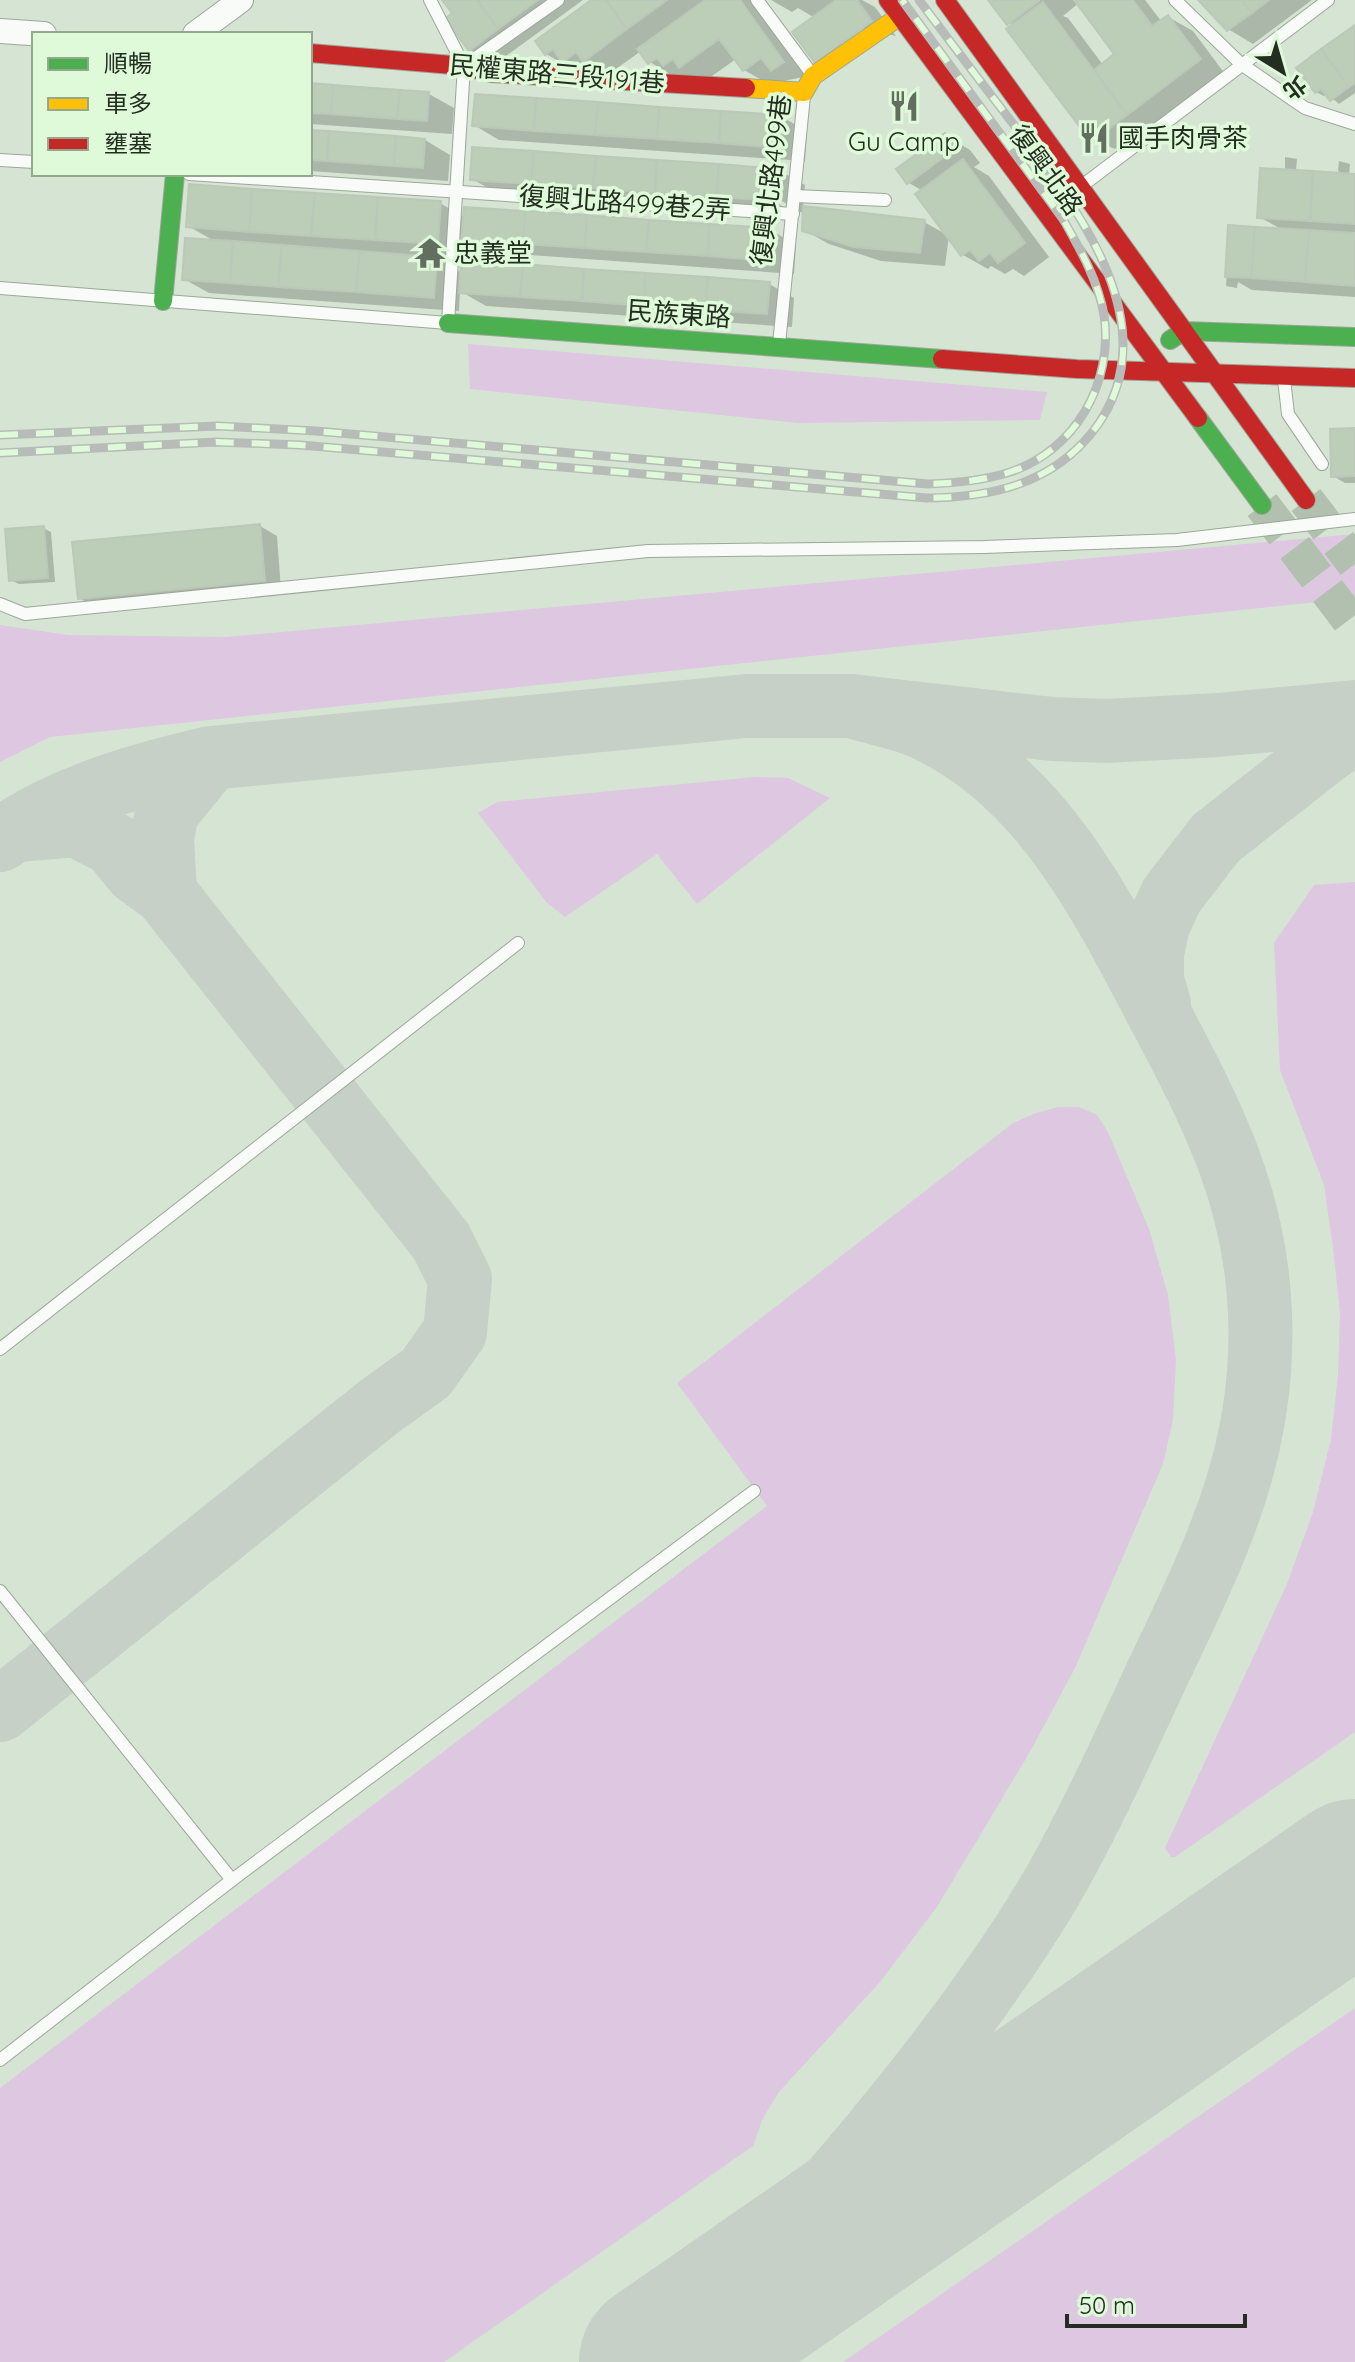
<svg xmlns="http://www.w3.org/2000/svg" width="1355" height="2362" font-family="Quicksand,'Noto Sans TC',sans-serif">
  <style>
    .green { fill: #ddc7e1 }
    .shadow { fill: #0003; fill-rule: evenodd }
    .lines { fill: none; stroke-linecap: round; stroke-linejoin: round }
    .taxiway { stroke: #c7d0c6; stroke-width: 64 }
    .runway { stroke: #c7d0c6; stroke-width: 160 }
    .building { fill: #bccdb8; stroke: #bcc8ba; stroke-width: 2 }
    .secondary-tunnel { stroke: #b2c0af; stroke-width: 36; stroke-dasharray: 36 18; stroke-linecap: butt }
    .lane-casing { stroke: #9ca799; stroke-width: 14 }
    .street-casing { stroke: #9ca799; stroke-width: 26 }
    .fast-casing { stroke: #9ca799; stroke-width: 20 }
    .slow-casing { stroke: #9ca799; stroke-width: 20 }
    .jam-casing { stroke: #9ca799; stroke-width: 20 }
    .lane { stroke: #f9fbf8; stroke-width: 12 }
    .street { stroke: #f9fbf8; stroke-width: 24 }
    .fast { stroke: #4caf50; stroke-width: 18 }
    .slow { stroke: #ffc107; stroke-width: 18 }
    .jam { stroke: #c62828; stroke-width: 18 }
    .rail-casing { stroke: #b8bcb8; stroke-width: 9 }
    .rail { stroke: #defad8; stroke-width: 6; stroke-dasharray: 18; stroke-linecap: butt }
    .labels { text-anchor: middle; stroke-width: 7; stroke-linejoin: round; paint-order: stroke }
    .street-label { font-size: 26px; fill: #232e21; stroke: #defad8 }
    .poi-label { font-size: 26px; fill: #232e21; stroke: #defad8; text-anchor: start }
  </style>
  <rect width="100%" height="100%" fill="#d6e5d3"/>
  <!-- green -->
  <g class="green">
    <polygon points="468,344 1047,392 1040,420 797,423 470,389"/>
    <polygon points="1355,534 1355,598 50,737 0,762 0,625 68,635 226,637"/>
    <polygon points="754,777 788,778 830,798 697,904 657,854 565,917 547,903 478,813 497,802"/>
    <polygon points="1355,882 1355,1732 1175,1857 1171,1857 1165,1848 1287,1584 1313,1512 1331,1439 1338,1375 1340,1312 1333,1248 1324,1185 1280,1070 1274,943 1314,885"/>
    <polygon points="1058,1107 1079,1107 1097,1115 1108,1132 1149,1229 1168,1295 1176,1359 1173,1420 1163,1464 1075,1668 1031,1750 984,1829 937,1907 880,1982 779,2092 763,2118 753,2146 444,2362 0,2362 0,2088 767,1506 677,1383 1013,1123 1036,1113"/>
    <polygon points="1355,2008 1355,2362 843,2362"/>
  </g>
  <!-- shadow -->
  <g class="shadow">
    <polygon points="445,0 583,0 495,64 470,50 455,14"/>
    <polygon points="594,0 753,0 808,76 769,84 744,70 736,59 705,81 675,77 650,62 641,51 609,74 571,68 546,54"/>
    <polygon points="771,0 862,0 875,7 896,36 815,18 798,8 792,12"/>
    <path d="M 991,0 L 1145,0 L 1162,22 L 1168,17 L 1193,31 L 1225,74 L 1124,150 L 1112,148 L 1086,133 L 1013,26 ZM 1079,3 L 1117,55 L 1103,65 L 1068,18 L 1063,16 Z"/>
    <polygon points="1200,0 1312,0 1253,44 1228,29"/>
    <polygon points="1355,27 1355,93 1339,104 1327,94 1324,96 1316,92"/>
    <polygon points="310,85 429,94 454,108 452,134 310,124"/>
    <polygon points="782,117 807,131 805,161 499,140 474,125"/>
    <polygon points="310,132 425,140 450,155 448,181 310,171"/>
    <polygon points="945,135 970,150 980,163 974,167 989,176 1049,257 1024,276 1013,269 1005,274 991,266 988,269 963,255 949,236 945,266 881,261 829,244 804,230 804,214 770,194 768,198 796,214 497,193 472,179 780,171 805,185 803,208 924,222 949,236 923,191 909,183"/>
    <polygon points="1285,157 1297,159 1296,172 1345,175 1338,171 1339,161 1350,164 1349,175 1355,176 1355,297 1252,290 1238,282 1237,288 1226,286 1230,227 1283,230 1259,217 1291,172 1285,168"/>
    <polygon points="440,203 465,218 771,230 796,245 794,274 488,252 464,238 462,258 432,256 462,273 769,284 794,298 792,327 486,306 460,291 459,311 209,293 184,279 216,242 188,226"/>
    <polygon points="1355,430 1355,483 1345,483 1333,476"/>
    <polygon points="260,526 277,536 281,590 96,608 79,598"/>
    <polygon points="43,528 51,532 55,582 19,584 11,580"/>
  </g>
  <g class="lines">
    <!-- taxiway -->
    <g class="taxiway">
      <path d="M 0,840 C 60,797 140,774 211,758 L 747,706 L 851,706 L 1052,729 L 1106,731 L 1218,725 L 1355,712"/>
      <polyline points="165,893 162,838 167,812 211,758"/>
      <polyline points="1159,1004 1152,980 1152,953 1158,925 1172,895 1216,838 1328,750 1355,733"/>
      <polyline points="0,1710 380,1406 426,1373 455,1332 460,1279 441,1241 165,893 136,872 113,844 76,825 18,830"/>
      <path d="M 639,2362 C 686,2323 734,2284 777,2241 C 828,2191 872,2136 917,2080 C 967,2016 1015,1951 1056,1880 C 1094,1812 1126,1741 1159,1670 C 1216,1550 1266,1451 1260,1313 C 1255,1186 1204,1100 1147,991 C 1093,888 1032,775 919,726 C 898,717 873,713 851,706"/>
    </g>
    <!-- runway -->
    <polyline class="runway" points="659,2362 1355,1879"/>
  </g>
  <!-- building -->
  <g class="building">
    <polygon points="442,0 477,0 498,29 469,51 445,19 452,13"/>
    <polygon points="481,0 538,0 498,29 479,2"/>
    <polygon points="591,0 606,0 627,29 583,62 576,52 562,63 553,49 545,55 535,41"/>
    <polygon points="606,0 667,0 627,29"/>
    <polygon points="705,0 740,0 784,62 771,71 761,58 743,71 719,39 679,68 673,59 663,66 657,58 648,64 637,49"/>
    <polygon points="836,0 857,0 872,21 815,63 792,32"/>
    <polygon points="988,0 1037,0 1039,1 1007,25"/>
    <polygon points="1074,0 1133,0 1152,26 1168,15 1201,59 1127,115 1094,70 1114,54"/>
    <polygon points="1198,0 1242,0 1252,13 1227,31"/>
    <polygon points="1242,0 1269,0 1252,13"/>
    <polygon points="1043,2 1127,115 1098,137 1085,134 1006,29"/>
    <polygon points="1355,25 1355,83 1349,87 1321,49"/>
    <polygon points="1321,49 1349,87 1330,101 1321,89 1315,93 1296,68"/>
    <polygon points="310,83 333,85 331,114 310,113"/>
    <polygon points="333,85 400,90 397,119 331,114"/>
    <polygon points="400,90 429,92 427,121 397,119"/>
    <polygon points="475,94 536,98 534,131 472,126"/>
    <polygon points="536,98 598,102 595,135 534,131"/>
    <polygon points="598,102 659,107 657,139 595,135"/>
    <polygon points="659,107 721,111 719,143 657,139"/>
    <polygon points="721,111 783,115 781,148 719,143"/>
    <polygon points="310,130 329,131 327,161 310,160"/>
    <polygon points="329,131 396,136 394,166 327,161"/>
    <polygon points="945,133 956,148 907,184 896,169"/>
    <polygon points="396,136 425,139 423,168 394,166"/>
    <polygon points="472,147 534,151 531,184 470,180"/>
    <polygon points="534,151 596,156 593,188 531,184"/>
    <polygon points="596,156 657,160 655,193 593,188"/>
    <polygon points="963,159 1025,243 998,263 990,253 979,261 970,250 961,256 915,194"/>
    <polygon points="657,160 719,164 716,197 655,193"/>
    <polygon points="719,164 780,169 778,201 716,197"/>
    <polygon points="1260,168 1313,171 1310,221 1257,218"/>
    <polygon points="1313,171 1355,174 1355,224 1310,221"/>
    <polygon points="189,184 252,189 249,232 186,227"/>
    <polygon points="252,189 315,193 311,236 249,232"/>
    <polygon points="315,193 378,197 375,240 311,236"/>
    <polygon points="378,197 441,201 438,244 375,240"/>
    <polygon points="803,206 925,220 920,253 854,247 802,231"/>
    <polygon points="464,207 525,211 523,244 461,239"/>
    <polygon points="525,211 587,215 585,248 523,244"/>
    <polygon points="587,215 649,220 646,252 585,248"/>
    <polygon points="649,220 710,224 708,256 646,252"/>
    <polygon points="710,224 772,228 769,261 708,256"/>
    <polygon points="1228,225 1255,227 1251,278 1225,277"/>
    <polygon points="1255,227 1309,230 1305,282 1251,278"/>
    <polygon points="1309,230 1355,233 1355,286 1305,282"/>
    <polygon points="185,238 233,241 230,283 182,280"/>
    <polygon points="233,241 282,245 278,287 230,283"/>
    <polygon points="282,245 360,251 356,292 278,287"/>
    <polygon points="360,251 437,257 434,298 356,292"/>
    <polygon points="461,260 523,264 520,297 459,293"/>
    <polygon points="523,264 584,269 582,301 520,297"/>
    <polygon points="584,269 646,273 644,306 582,301"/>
    <polygon points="646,273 708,277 705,310 644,306"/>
    <polygon points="708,277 770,282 767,314 705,310"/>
    <polygon points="1355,428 1355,476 1331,477 1330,429"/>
    <polygon points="260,524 265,581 78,599 72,542"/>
    <polygon points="44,526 48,578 9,581 5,529"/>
  </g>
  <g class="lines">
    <!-- secondary-tunnel -->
    <g class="secondary-tunnel">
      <polyline points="1306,500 1355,564"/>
      <polyline points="1262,505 1355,627"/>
    </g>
    <defs>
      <g id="lane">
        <polyline points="757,0 811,73"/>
        <polyline points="1175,0 1241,64 1305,108 1355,124"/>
        <polyline points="470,62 558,0"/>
        <polyline points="0,160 34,162"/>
        <polyline points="189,174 793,214"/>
        <polyline points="1083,185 1328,0"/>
        <polyline points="795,196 885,200"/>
        <polyline points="0,288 448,323 464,66 430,0"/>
        <polyline points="779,344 804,96"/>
        <polyline points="1284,379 1288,414 1322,464"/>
        <polyline points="0,604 25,614 648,551 984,547 1177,540 1355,519"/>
        <polyline points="0,1349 518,943"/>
        <polyline points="0,1591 232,1880"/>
        <polyline points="0,2060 232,1880 754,1491"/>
      </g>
      <g id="street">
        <polyline points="0,31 44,34"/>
        <polyline points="195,34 241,0"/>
      </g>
      <g id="fast">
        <polyline points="163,301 175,174"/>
        <polyline points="448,323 942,359"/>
        <polyline points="1170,340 1184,331 1355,337"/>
        <polyline points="1198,418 1262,505"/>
      </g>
      <polyline id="slow" points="746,88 804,92 813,76 900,16"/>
      <g id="jam">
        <polyline points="888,0 1198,418"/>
        <polyline points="945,0 1306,500"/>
        <polyline points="310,53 464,66 490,73 746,88"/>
        <polyline points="942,359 1077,369 1355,378"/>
      </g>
    </defs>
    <!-- lane casing -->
    <use href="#lane" class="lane-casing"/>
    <!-- street casing -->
    <use href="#street" class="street-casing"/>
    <!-- fast casing -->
    <use href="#fast" class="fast-casing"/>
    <!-- slow casing -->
    <use href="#slow" class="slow-casing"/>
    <!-- jam casing -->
    <use href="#jam" class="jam-casing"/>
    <!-- lane -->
    <use href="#lane" class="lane"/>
    <!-- street -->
    <use href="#street" class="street"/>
    <!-- fast -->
    <use href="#fast" class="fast"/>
    <!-- slow -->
    <use href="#slow" class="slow"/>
    <!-- jam -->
    <use href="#jam" class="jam"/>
    <defs>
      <g id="rail">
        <path d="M 0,435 L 218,426 L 316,431 L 928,484 C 955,483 981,481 1007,473 C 1075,452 1114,383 1104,315 C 1098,280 1080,249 1063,219 L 902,0"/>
        <path d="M 0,453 L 216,442 L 300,445 L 927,498 C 993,497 1052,484 1094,430 C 1173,326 1073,203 1011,121 C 980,81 949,40 919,0"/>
      </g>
    </defs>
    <!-- rail casing -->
    <use href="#rail" class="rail-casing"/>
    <!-- rail -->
    <use href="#rail" class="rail"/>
  </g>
  <!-- icons -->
  <defs>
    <symbol id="restaurant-bare" viewBox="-9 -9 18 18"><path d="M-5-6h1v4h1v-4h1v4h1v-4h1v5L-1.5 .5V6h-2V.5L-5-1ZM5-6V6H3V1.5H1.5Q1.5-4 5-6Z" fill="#626e5f" stroke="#defad8" stroke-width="2.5" paint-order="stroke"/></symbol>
    <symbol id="temple-bare" viewBox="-9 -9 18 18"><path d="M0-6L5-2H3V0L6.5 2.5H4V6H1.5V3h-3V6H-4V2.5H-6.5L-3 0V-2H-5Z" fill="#626e5f" stroke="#defad8" stroke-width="2.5" paint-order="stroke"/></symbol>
  </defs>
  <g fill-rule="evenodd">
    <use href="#restaurant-bare" x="882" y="84" width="44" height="44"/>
    <use href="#restaurant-bare" x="1072" y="116" width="44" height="44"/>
    <use href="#temple-bare" x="408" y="231" width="44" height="44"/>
  </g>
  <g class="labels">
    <!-- street labels -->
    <g class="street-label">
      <text transform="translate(557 74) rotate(5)" y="9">民權東路三段191巷</text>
      <text transform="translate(1046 170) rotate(54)" y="9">復興北路</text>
      <text transform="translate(771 180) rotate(-83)" y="9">復興北路499巷</text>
      <text transform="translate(625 203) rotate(4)" y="9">復興北路499巷2弄</text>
      <text transform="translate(679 314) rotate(4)" y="9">民族東路</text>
    </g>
    <!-- poi labels -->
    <g class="poi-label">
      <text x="1118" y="147">國手肉骨茶</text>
      <text x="904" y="151" text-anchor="middle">Gu Camp</text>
      <text x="454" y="262">忠義堂</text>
    </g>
  </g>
  <!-- legend -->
  <rect x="32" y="32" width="280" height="144" fill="#defad8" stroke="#93a88f" stroke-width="2"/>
  <rect x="48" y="58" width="40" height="12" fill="#4caf50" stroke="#93a88f" stroke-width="2"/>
  <text x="104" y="72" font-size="24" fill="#232e21">順暢</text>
  <rect x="48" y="98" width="40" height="12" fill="#ffc107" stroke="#93a88f" stroke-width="2"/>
  <text x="104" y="112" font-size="24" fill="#232e21">車多</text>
  <rect x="48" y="138" width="40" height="12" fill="#c62828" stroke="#93a88f" stroke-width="2"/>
  <text x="104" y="152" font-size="24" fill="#232e21">壅塞</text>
  <!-- north arrow -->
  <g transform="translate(1283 72) rotate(143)" stroke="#defad8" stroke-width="6" paint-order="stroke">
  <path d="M0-6L14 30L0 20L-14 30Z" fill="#232e21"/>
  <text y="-12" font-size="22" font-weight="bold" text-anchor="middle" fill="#232e21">北</text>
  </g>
  <!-- scale -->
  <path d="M1067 2314v12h178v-12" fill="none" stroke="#232e21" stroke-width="4"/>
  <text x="1079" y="2314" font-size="24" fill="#232e21" stroke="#defad8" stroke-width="6" paint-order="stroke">50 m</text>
</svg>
